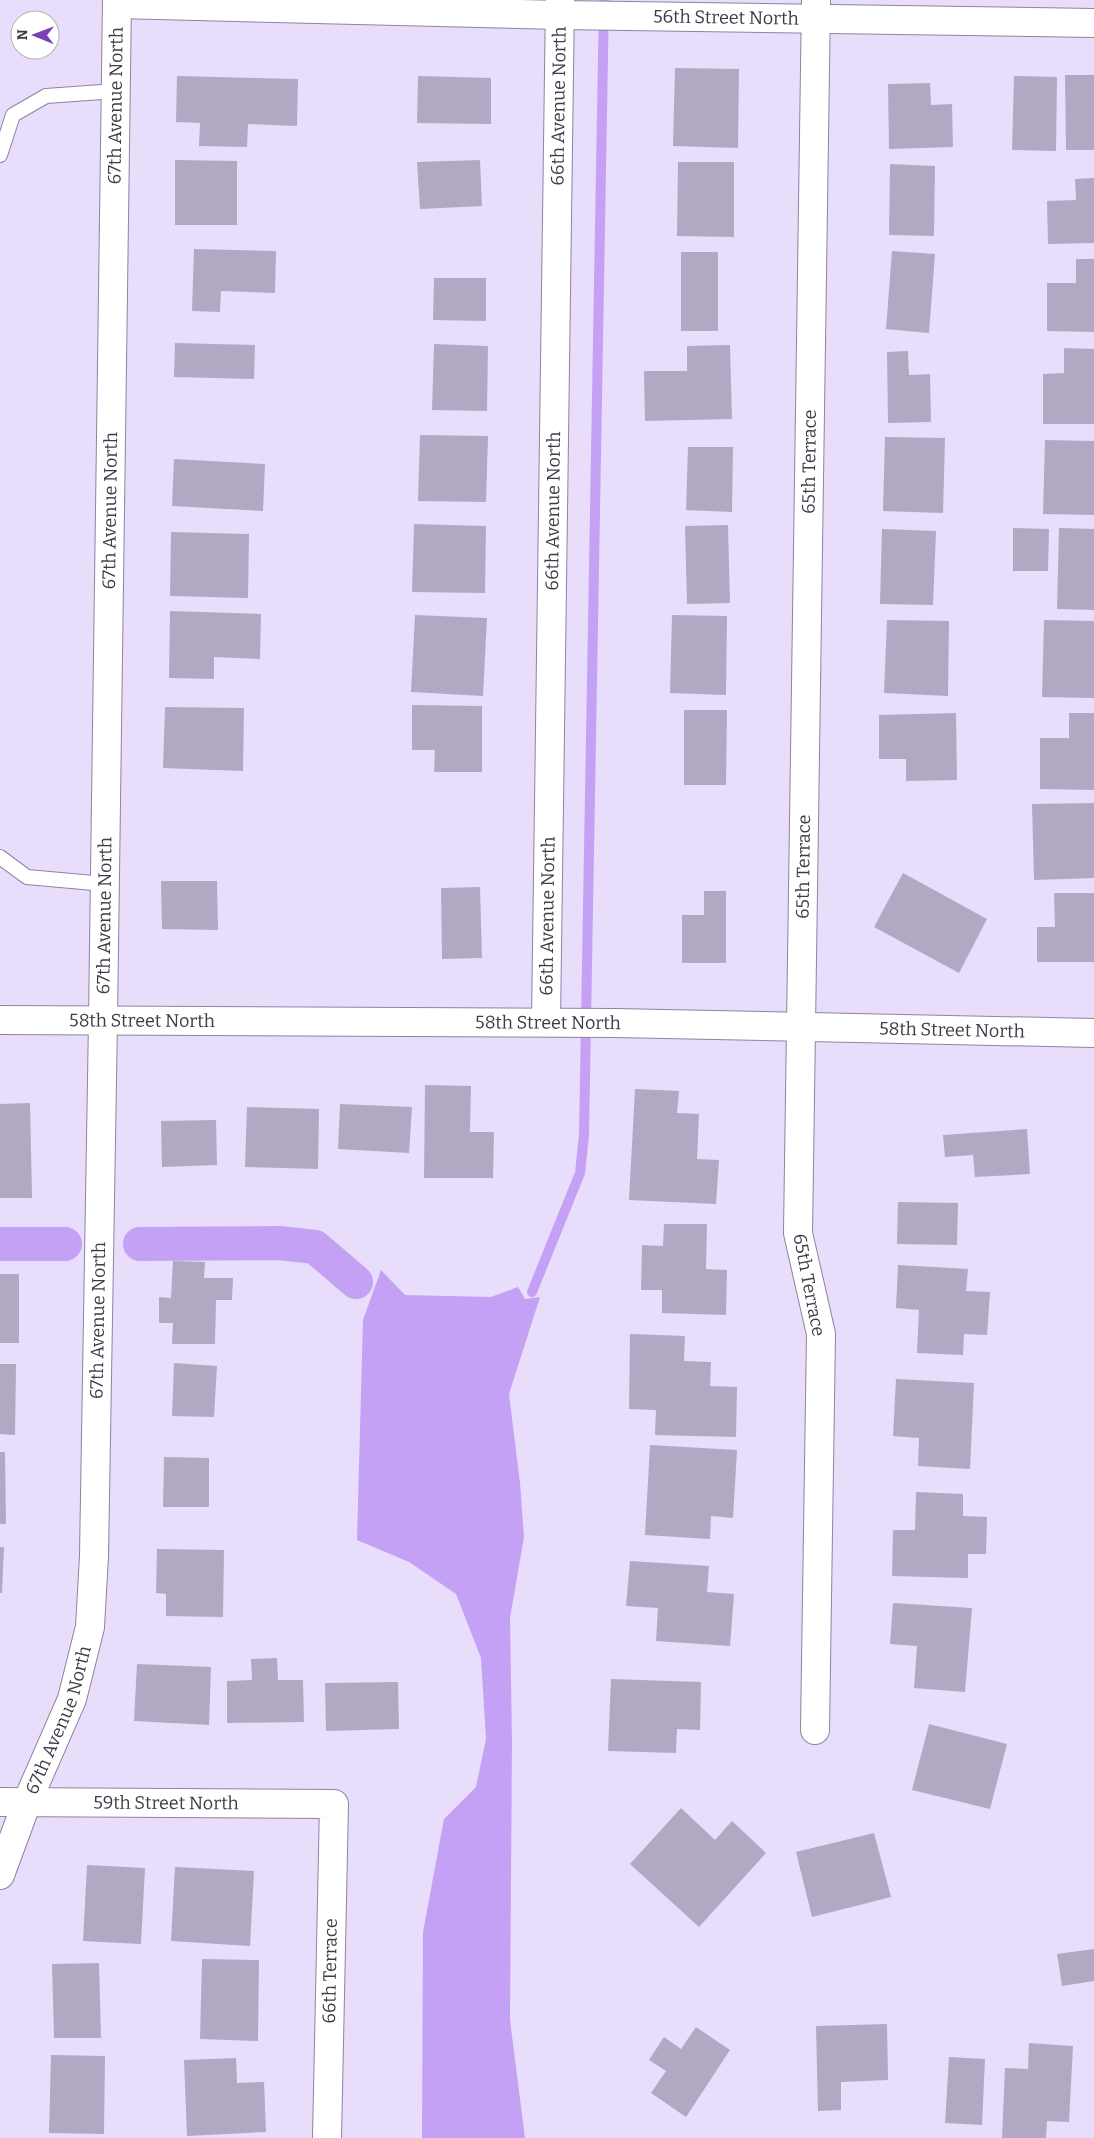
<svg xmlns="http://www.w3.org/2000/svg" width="1094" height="2138" font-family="Bitter,serif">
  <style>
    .water { fill: #c4a1f5 }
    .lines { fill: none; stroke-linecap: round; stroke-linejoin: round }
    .stream { stroke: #c4a1f5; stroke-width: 10 }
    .canal { stroke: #c4a1f5; stroke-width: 34 }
    .building { fill: #b3a8c4 }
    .lane-casing { stroke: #8e849f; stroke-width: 16 }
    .street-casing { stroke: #8e849f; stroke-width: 30 }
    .secondary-casing { stroke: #8e849f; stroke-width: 30 }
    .lane { stroke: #fff; stroke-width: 14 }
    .street { stroke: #fff; stroke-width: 28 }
    .secondary { stroke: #fff; stroke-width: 28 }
    .labels { text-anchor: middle; stroke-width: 5; stroke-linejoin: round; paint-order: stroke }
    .street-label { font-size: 18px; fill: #3f3b46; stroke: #fff }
  </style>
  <rect width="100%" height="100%" fill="#e8ddfa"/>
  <!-- water -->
  <polygon class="water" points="381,1270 405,1295 491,1297 518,1287 525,1299 540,1297 509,1394 520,1483 524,1537 510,1618 512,1742 510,2020 525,2138 422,2138 423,1932 444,1819 476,1787 486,1739 481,1658 456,1594 409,1562 357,1540 363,1320"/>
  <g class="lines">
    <!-- stream -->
    <polyline class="stream" points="532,1292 580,1173 584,1135 604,0"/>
    <!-- canal -->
    <g class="canal">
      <polyline points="0,1244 65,1244"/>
      <polyline points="140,1244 279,1243 315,1247 356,1282"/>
    </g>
  </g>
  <!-- building -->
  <g class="building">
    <polygon points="675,68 739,69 738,148 673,146"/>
    <polygon points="1065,75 1094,75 1094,150 1066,150"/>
    <polygon points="177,76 298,79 297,126 248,124 247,147 199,146 200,123 176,122"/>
    <polygon points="418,76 491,78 491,124 417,123"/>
    <polygon points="1014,76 1057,77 1056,151 1012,150"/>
    <polygon points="930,83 931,105 952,104 953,147 889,149 888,84"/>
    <polygon points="175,160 237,161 237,225 175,225"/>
    <polygon points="480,160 482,206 420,209 417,162"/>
    <polygon points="678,162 734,162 734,237 677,236"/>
    <polygon points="890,164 935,166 934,236 889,235"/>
    <polygon points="1094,178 1094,243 1048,244 1047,201 1076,200 1075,179"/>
    <polygon points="194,249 276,251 275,293 221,291 220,312 192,311"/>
    <polygon points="892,251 935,254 929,333 886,329"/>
    <rect x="681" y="252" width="37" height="79"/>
    <polygon points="1076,259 1094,259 1094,332 1047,331 1047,283 1076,283"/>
    <polygon points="434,278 486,278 486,321 433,320"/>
    <polygon points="175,343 255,345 254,379 174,377"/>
    <polygon points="434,344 488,346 487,411 432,410"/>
    <polygon points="730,345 732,419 645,421 644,371 687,371 687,346"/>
    <polygon points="1064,348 1094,349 1094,424 1043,424 1043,374 1064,373"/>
    <polygon points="908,351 909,375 930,374 931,422 888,423 887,352"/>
    <polygon points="420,435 488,436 486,502 418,501"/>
    <polygon points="885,437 945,438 943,513 883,511"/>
    <polygon points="1045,440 1094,441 1094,515 1043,514"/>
    <polygon points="688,447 733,447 732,512 686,510"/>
    <polygon points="174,459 265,464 263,511 172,506"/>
    <polygon points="414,524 486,526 485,593 412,592"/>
    <polygon points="728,525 730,603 687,604 685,526"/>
    <polygon points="1013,528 1049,529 1048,571 1013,571"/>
    <polygon points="1059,528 1094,529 1094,610 1057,609"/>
    <polygon points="882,529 936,531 933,605 880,604"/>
    <polygon points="171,532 249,534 248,598 170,596"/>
    <polygon points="170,611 261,614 260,659 214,657 214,679 169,678"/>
    <polygon points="415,615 487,618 483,696 411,692"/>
    <polygon points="672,615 727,616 726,695 670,693"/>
    <polygon points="887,620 949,621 948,696 884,693"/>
    <polygon points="1044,620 1094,621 1094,698 1042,697"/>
    <polygon points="412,705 482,706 482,772 434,772 435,750 412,750"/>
    <polygon points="165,707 244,708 243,771 163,768"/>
    <polygon points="684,710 727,710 726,785 684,785"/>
    <polygon points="956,713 957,780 906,781 906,759 879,759 879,715"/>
    <polygon points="1069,713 1094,713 1094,790 1040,789 1040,738 1069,738"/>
    <polygon points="1094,803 1094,878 1034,880 1032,804"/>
    <polygon points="903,873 987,919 959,973 874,927"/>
    <polygon points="161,881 217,881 218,930 162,929"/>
    <polygon points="480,887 482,958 442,959 441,888"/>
    <polygon points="704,891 726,891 726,963 682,963 682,915 704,915"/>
    <polygon points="1054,893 1094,893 1094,962 1037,962 1037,927 1055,927"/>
    <polygon points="425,1085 471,1086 470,1132 494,1132 493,1178 424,1178"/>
    <polygon points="635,1089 679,1091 677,1113 699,1114 697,1159 719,1160 716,1204 629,1200"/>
    <polygon points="30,1103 32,1198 0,1198 0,1104"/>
    <polygon points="340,1104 412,1107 409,1153 338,1149"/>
    <polygon points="247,1107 319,1109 318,1169 245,1167"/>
    <polygon points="216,1120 217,1165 162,1167 161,1121"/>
    <polygon points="1027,1129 1030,1174 975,1177 973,1155 945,1157 943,1135"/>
    <polygon points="898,1202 958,1203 957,1245 897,1244"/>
    <polygon points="664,1224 707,1224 706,1269 727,1270 726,1315 662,1313 662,1290 641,1290 642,1245 663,1246"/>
    <polygon points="173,1261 205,1262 204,1278 233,1278 232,1300 216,1300 215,1344 172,1344 173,1323 159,1323 159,1297 171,1298"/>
    <polygon points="898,1265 968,1269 966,1291 990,1292 987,1335 964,1334 963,1355 917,1353 919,1310 896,1308"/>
    <rect x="0" y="1274" width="19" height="69"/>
    <polygon points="630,1334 685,1336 684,1361 711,1362 710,1386 737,1387 736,1437 655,1435 656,1410 629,1409"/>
    <polygon points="174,1363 217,1366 214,1417 172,1416"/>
    <polygon points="0,1364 16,1364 15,1435 0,1434"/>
    <polygon points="896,1379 974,1383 970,1469 918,1466 919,1438 893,1436"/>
    <polygon points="650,1445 737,1450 733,1518 711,1516 710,1539 645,1535"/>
    <polygon points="0,1452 5,1452 6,1524 0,1524"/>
    <polygon points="164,1457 209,1458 209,1507 163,1507"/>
    <polygon points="916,1492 963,1494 963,1516 987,1517 986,1554 968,1554 968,1578 892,1576 893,1530 915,1530"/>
    <polygon points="0,1547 4,1547 2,1593 0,1593"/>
    <polygon points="157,1549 224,1550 223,1617 166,1616 166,1594 156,1593"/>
    <polygon points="630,1561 709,1566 707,1592 734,1594 730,1646 656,1641 658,1608 626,1606"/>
    <polygon points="893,1603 972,1608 965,1692 914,1688 917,1646 890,1644"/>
    <polygon points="277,1658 278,1680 303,1680 304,1722 227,1723 227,1681 252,1680 251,1659"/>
    <polygon points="137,1664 211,1667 209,1725 134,1721"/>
    <polygon points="611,1679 701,1682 700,1730 677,1729 676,1753 608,1751"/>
    <polygon points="398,1682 399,1729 326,1731 325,1683"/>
    <polygon points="929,1724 1007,1744 990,1809 912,1790"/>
    <polygon points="681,1808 715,1840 732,1821 766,1853 699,1927 630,1864"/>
    <polygon points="874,1833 891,1897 812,1917 796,1852"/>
    <polygon points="87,1865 145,1868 141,1944 83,1941"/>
    <polygon points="175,1867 254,1871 250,1946 171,1941"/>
    <polygon points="1094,1949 1094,1981 1062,1986 1057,1954"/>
    <polygon points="202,1959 259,1960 258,2041 200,2039"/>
    <polygon points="99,1963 101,2038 54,2038 52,1964"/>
    <polygon points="887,2024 888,2080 841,2082 841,2110 818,2111 816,2026"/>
    <polygon points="696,2027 730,2050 686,2117 651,2093 666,2071 649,2060 664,2037 681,2049"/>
    <polygon points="1029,2043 1073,2046 1069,2122 1047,2121 1046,2138 1002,2138 1005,2068 1028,2069"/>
    <polygon points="51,2055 105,2056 104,2134 49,2133"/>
    <polygon points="949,2057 985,2059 982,2125 945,2123"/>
    <polygon points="236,2058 237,2083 264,2082 266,2132 187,2136 184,2060"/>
  </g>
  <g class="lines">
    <defs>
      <g id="lane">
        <polyline points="0,155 13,115 46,96 116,91"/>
        <polyline points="0,857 27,877 105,884"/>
      </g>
      <g id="street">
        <path id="s1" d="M 117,4 L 560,15 L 1094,23"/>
        <path id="s2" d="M 546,1022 L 560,0"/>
        <path id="s3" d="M 815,1730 L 821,1334 L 798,1233 L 816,0"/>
        <path id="s4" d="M 0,1802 L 334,1804 L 327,2138"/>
        <path id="s5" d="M 0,1875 L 27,1802 L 72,1699 L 90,1627 L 94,1556 L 103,1020 L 117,0"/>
      </g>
      <g id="secondary">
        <path id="s6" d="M 0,1020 L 615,1023 L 1094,1033"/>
      </g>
    </defs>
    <!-- lane casing -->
    <use href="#lane" class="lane-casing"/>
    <!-- street casing -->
    <use href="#street" class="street-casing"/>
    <!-- secondary casing -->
    <use href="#secondary" class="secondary-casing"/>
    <!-- lane -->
    <use href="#lane" class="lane"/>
    <!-- street -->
    <use href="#street" class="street"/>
    <!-- secondary -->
    <use href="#secondary" class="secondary"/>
  </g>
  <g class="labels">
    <!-- street labels -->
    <g class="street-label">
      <text dy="6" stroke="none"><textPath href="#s1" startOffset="609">56th Street North</textPath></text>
      <text dy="6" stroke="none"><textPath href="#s5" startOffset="1786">67th Avenue North</textPath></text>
      <text dy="6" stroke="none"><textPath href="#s2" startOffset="916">66th Avenue North</textPath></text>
      <text dy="6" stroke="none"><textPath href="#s3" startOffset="1271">65th Terrace</textPath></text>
      <text dy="6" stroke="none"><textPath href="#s5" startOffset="1381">67th Avenue North</textPath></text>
      <text dy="6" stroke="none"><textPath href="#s2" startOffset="511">66th Avenue North</textPath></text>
      <text dy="6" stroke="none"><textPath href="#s3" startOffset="866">65th Terrace</textPath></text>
      <text dy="6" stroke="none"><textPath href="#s5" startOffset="976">67th Avenue North</textPath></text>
      <text dy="6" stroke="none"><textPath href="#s2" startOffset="106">66th Avenue North</textPath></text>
      <text dy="6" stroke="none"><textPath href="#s6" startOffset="142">58th Street North</textPath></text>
      <text dy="6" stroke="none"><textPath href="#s6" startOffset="548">58th Street North</textPath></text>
      <text dy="6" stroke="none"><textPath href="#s6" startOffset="952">58th Street North</textPath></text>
      <text transform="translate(809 1285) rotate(79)" y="6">65th Terrace</text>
      <text dy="6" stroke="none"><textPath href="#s5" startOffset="571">67th Avenue North</textPath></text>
      <text dy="6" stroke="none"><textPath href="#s5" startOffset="166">67th Avenue North</textPath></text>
      <text dy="6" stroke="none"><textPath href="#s4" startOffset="166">59th Street North</textPath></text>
      <text transform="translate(330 1971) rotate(-89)" y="6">66th Terrace</text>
    </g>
  </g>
  <!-- north arrow -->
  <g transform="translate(35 35) rotate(271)"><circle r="24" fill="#ffffff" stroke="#b2b1b5"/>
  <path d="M0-4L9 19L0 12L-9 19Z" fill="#7940b7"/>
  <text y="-8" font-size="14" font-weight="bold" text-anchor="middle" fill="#3f3b46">N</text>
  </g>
</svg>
